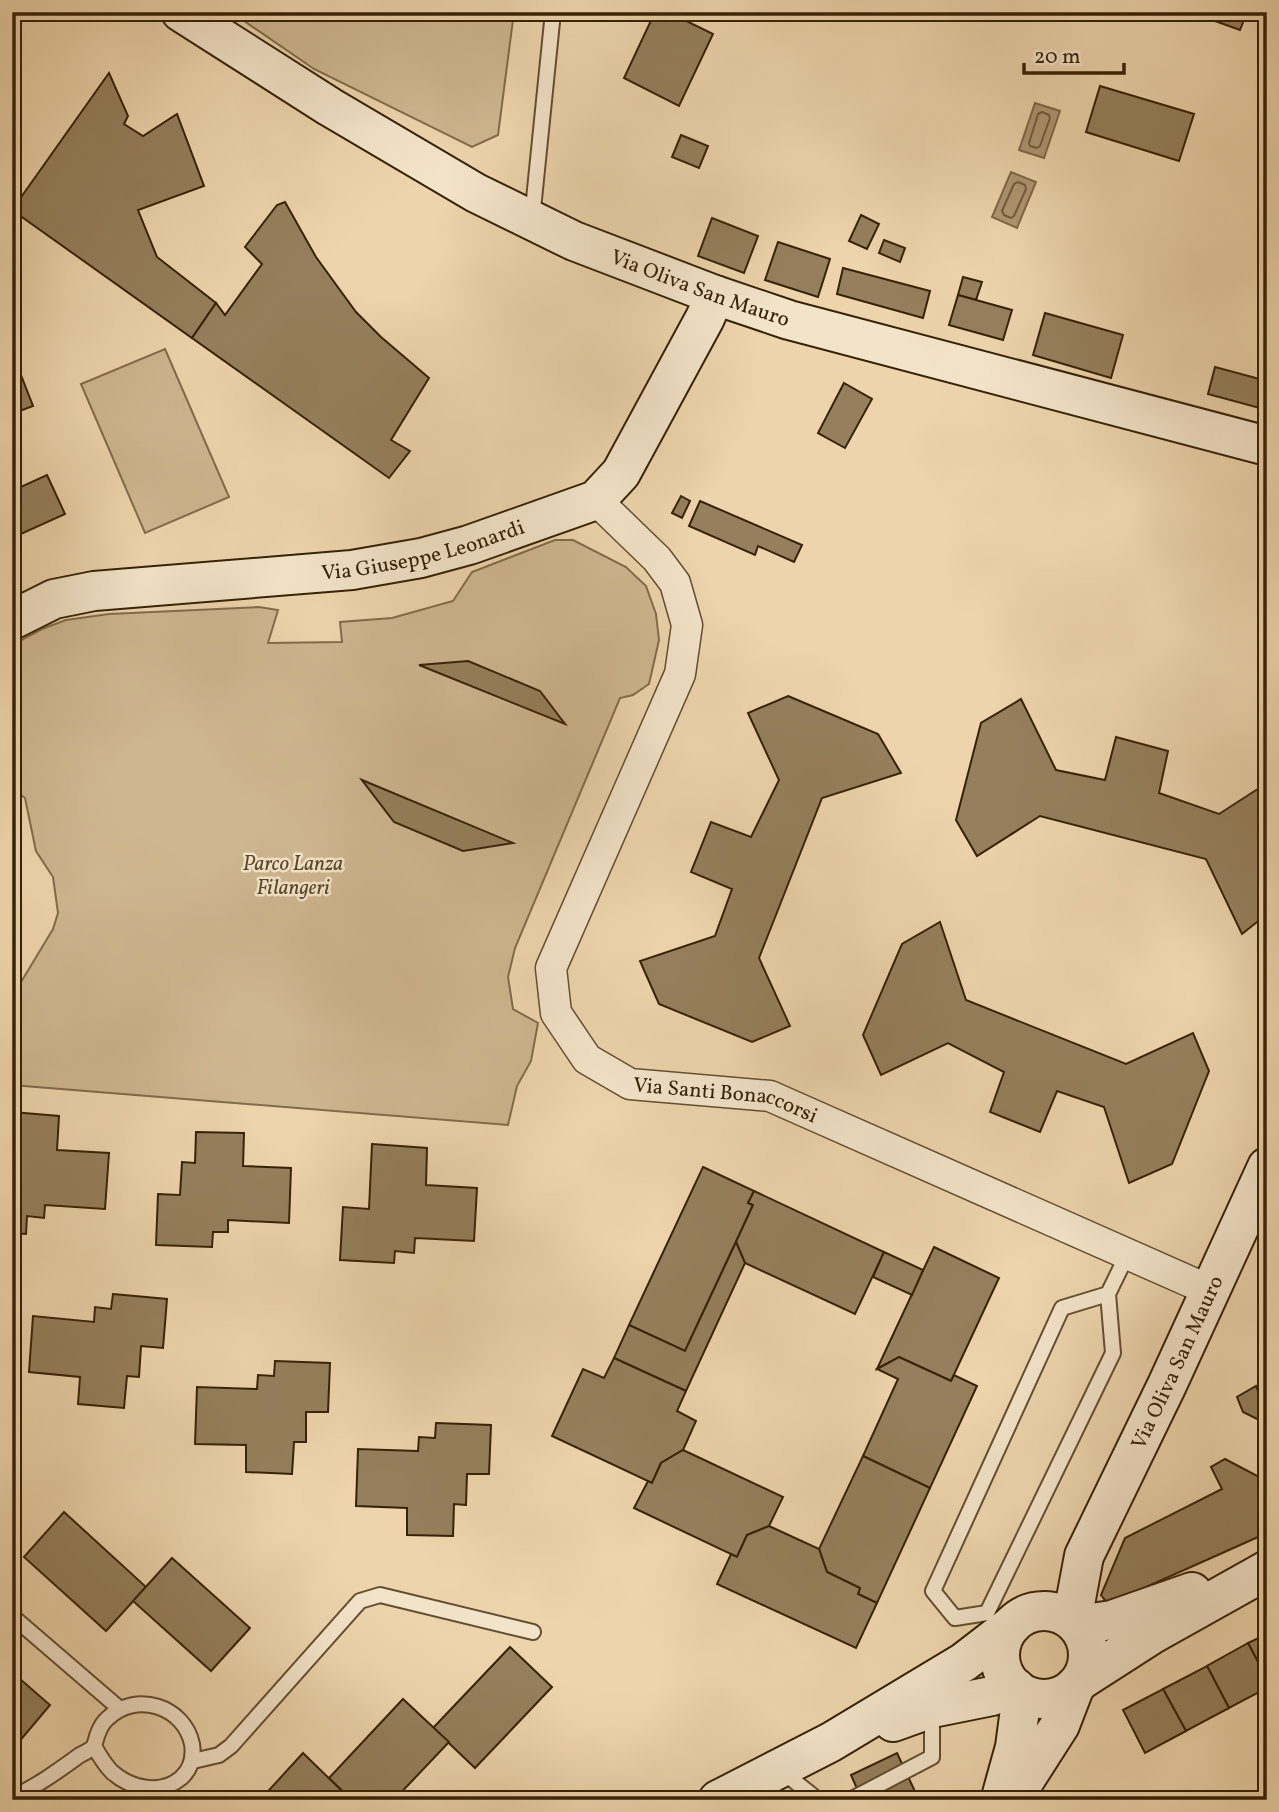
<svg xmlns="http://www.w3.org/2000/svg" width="1279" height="1812" font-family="Vollkorn,serif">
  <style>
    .green { fill: #ceb690; stroke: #826c4b; stroke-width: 2 }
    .water { fill: #af9774; stroke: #7f6848; stroke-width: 2 }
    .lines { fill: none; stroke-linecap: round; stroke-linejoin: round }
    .shore { stroke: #725c3d; stroke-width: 2 }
    .building { fill: #957f5c; stroke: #362206; stroke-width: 2 }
    .lane-casing { stroke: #644e30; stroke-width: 18 }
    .street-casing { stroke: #644e30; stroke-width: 33 }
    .secondary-casing { stroke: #362206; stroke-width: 42 }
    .lane { stroke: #f3e3c9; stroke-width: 14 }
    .street { stroke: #f3e3c9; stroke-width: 30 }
    .secondary { stroke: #f3e3c9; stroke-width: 38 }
    .labels { text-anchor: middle; stroke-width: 5; stroke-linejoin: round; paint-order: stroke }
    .street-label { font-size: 21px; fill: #362206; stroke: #f3e3c9 }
    .park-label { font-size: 21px; font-style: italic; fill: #5c4728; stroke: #f3e3c9 }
  </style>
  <rect width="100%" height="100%" fill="#edd4ac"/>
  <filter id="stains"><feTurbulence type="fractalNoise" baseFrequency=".00286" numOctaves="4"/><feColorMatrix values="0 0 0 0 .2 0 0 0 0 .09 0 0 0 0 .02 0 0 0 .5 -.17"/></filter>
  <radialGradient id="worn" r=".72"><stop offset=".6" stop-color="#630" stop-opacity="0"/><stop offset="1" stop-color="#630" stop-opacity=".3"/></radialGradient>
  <!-- green -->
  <g class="green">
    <polygon points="231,12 514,12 498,135 472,147 314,69"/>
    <polygon points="165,349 229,497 145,533 81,384"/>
    <polygon points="555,540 573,540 626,567 646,586 656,614 659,640 649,684 633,695 620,698 515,948 508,977 513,1009 538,1023 531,1061 517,1086 508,1125 12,1085 12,997 53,929 58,913 53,877 36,851 25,798 12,788 12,645 42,629 66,620 109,614 259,607 278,610 268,643 342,642 340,622 392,618 453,601 472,572"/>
  </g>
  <!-- water -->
  <g class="water">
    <polygon points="1035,103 1060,111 1044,158 1019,150"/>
    <polygon points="1011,172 1036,182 1017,228 992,217"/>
  </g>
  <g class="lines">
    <!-- shore -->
    <g class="shore">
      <polygon points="1042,112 1049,115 1050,118 1040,146 1037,148 1030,146 1029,143 1038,114"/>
      <polygon points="1018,182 1025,185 1026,189 1014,216 1011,218 1004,215 1002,211 1014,184"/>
    </g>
  </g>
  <!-- building -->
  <g class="building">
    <polygon points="655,12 668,12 713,34 679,106 624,78"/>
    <polygon points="1190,12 1247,12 1240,30"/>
    <polygon points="109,73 128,116 124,124 143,136 177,114 204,186 138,210 157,257 216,303 192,338 12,210"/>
    <polygon points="1100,86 1194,114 1179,161 1086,132"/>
    <polygon points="681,135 708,146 699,168 672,157"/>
    <polygon points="285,202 316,257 356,312 381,337 429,378 391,440 410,451 389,478 192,338 216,303 225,315 262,264 245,247 277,205"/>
    <polygon points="861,215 879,224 867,249 849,241"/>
    <polygon points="712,218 758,236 744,273 698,256"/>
    <polygon points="884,240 905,248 900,262 879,253"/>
    <polygon points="778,242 830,259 818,297 765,280"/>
    <polygon points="843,268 930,291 923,318 837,294"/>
    <polygon points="963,277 982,282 976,300 958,295"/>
    <polygon points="958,295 1012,310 1003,340 949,325"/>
    <polygon points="1045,313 1123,335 1111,378 1033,355"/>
    <polygon points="12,352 33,406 12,414"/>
    <polygon points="1215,367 1267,381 1267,410 1208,394"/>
    <polygon points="844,383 872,399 845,448 818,433"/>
    <polygon points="47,475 65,514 12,538 12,491"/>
    <polygon points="681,496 690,501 682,518 672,513"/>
    <polygon points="700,501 802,545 794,562 758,546 755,555 689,526"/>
    <polygon points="468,661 540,691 565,724 419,665"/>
    <polygon points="788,696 878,734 901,773 822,798 759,958 790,1026 752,1042 659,1004 640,961 715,936 732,889 691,872 711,822 751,837 779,780 748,713"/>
    <polygon points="1021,699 1056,770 1105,780 1116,737 1168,751 1159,793 1219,814 1267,783 1267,914 1242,934 1206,859 1040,816 977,856 956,820 981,723"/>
    <polygon points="362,780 513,843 463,851 394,822"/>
    <polygon points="940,922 966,1000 1126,1064 1193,1033 1209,1071 1172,1164 1129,1183 1104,1107 1057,1091 1040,1132 990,1112 1004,1072 948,1043 881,1075 863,1035 902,944"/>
    <polygon points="12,1112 59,1116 57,1150 109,1153 105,1209 45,1205 44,1218 27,1216 26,1234 12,1233"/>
    <polygon points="196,1132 244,1133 243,1166 291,1168 289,1223 228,1220 228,1232 213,1232 212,1247 156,1245 158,1194 180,1195 182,1162 195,1163"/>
    <polygon points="372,1144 427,1148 426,1185 477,1188 474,1241 415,1238 414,1253 395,1251 394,1263 340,1260 343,1207 369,1209"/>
    <polygon points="703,1167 754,1191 748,1203 753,1205 685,1351 629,1325"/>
    <polygon points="754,1191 884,1252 855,1314 745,1263 736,1242 753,1205 748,1203"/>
    <polygon points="736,1242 745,1263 686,1391 614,1358 629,1325 685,1351"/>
    <polygon points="934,1247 999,1278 951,1381 899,1357 877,1369"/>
    <polygon points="884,1252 923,1270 912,1295 873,1277"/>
    <polygon points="113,1294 167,1299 163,1348 141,1346 139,1377 127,1376 124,1408 78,1404 80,1377 29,1372 33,1316 94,1322 95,1307 111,1309"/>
    <polygon points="899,1357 951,1381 954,1375 977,1386 930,1488 863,1456 898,1379 877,1369"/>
    <polygon points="614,1358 686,1391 677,1411 696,1421 683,1450 661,1463 652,1483 552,1436 583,1369 604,1378"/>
    <polygon points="275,1361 330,1363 328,1412 306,1412 306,1442 294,1442 292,1474 246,1472 246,1445 195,1444 197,1387 257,1389 258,1375 274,1376"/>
    <polygon points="1256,1386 1265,1407 1267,1406 1267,1424 1243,1412 1237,1397"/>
    <polygon points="436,1423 491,1425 489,1474 467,1474 466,1505 454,1504 453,1536 407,1535 407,1508 356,1506 358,1449 418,1451 419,1437 435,1438"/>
    <polygon points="683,1450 783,1497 769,1526 747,1535 737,1557 634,1508 648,1481 652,1483 661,1463"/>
    <polygon points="863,1456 930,1488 877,1603 858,1594 860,1588 827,1572 819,1549"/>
    <polygon points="1225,1459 1267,1481 1267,1533 1108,1604 1101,1595 1125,1538 1222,1489 1211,1467"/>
    <polygon points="64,1512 146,1587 106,1631 24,1557"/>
    <polygon points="769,1526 819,1549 827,1572 860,1588 858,1594 877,1603 856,1648 717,1584 731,1554 737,1557 747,1535"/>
    <polygon points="172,1558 250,1628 211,1671 133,1601"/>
    <polygon points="1267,1634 1267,1679 1248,1643"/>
    <polygon points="1248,1643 1267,1679 1267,1688 1229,1708 1207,1666"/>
    <polygon points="510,1647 552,1687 475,1768 433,1728"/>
    <polygon points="1207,1666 1229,1708 1186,1731 1163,1689"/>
    <polygon points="12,1672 50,1705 13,1749 12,1749"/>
    <polygon points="1163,1689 1186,1731 1145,1753 1123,1710"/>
    <polygon points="403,1699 449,1742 394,1800 352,1800 329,1778"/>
    <polygon points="303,1753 344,1793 338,1800 260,1800"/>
    <polygon points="897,1753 919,1800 862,1800 851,1775"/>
  </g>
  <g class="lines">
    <defs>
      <g id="lane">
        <polyline points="532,219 553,12"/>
        <polyline points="1108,1294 1062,1308 933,1591 955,1618 987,1613 1113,1353 1108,1294 1128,1253"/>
        <polyline points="12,1616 120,1709"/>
        <polyline points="193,1761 219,1755 231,1746 360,1601 380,1595 533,1632"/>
        <polyline points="783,1772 818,1800"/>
        <path d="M 12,1798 C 37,1786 58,1771 80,1755 C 84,1753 91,1750 94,1746 C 94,1746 97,1737 97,1736 C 99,1730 103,1722 108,1718 C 136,1691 184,1706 192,1744 C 194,1757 191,1769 181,1778 C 161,1795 131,1789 112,1772 C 105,1765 99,1755 94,1746"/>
        <polyline points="850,1800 932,1757 932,1711"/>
      </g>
      <g id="street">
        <path id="s1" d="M 596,500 L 657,559 L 675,583 L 687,625 L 680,674 L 551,968 L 556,1013 L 587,1059 L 630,1084 L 770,1096 L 1211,1291"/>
      </g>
      <g id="secondary">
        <path id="s2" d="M 181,12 L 330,107 L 476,193 L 574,241 L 715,295 L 789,320 L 1267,446"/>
        <path id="s3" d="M 12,620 L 54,599 L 94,591 L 352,570 L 421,558 L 469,545 L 596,500 L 621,473 L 705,318 L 715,295"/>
        <circle cx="1044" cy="1655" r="44"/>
        <path id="s4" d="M 1072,1620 L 1084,1556 L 1167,1385 L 1267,1167"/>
        <polyline points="1077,1625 1112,1620 1192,1592"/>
        <polyline points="1081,1680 1151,1635 1267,1570"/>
        <polyline points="893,1722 932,1708 992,1696 1016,1688"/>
        <polyline points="1002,1794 1015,1747 1022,1694"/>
        <polyline points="718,1800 831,1742 964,1662 1012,1625"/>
        <polyline points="1012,1800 1060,1725 1075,1686"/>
      </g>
    </defs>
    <!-- lane casing -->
    <use href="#lane" class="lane-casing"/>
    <!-- street casing -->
    <use href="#street" class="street-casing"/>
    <!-- secondary casing -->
    <use href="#secondary" class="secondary-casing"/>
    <!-- lane -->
    <use href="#lane" class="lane"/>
    <!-- street -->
    <use href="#street" class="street"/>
    <!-- secondary -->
    <use href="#secondary" class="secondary"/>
  </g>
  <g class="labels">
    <!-- street labels -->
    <g class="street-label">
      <text dy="7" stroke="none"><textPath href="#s2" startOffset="590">Via Oliva San Mauro</textPath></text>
      <text dy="7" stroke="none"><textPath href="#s3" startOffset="420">Via Giuseppe Leonardi</textPath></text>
      <text dy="7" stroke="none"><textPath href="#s1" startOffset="777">Via Santi Bonaccorsi</textPath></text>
      <text dy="7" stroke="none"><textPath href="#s4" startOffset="280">Via Oliva San Mauro</textPath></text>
    </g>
    <!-- park labels -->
    <g class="park-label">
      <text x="293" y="870">Parco Lanza<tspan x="293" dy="24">Filangeri</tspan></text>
    </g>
  </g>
  <!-- margin -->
  <rect width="1279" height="1812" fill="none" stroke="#edd4ac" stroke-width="42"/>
  <rect x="14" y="14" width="1251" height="1784" fill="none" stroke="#362206" stroke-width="3.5"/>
  <rect x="21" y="21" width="1237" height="1770" fill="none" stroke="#362206" stroke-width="2"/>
  <!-- scale -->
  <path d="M1024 63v10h100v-10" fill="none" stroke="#362206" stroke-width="3.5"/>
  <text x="1034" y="63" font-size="21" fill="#362206" stroke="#f3e3c9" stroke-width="5" paint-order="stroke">20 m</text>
  <rect width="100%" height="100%" filter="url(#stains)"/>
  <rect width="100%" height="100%" fill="url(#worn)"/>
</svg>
